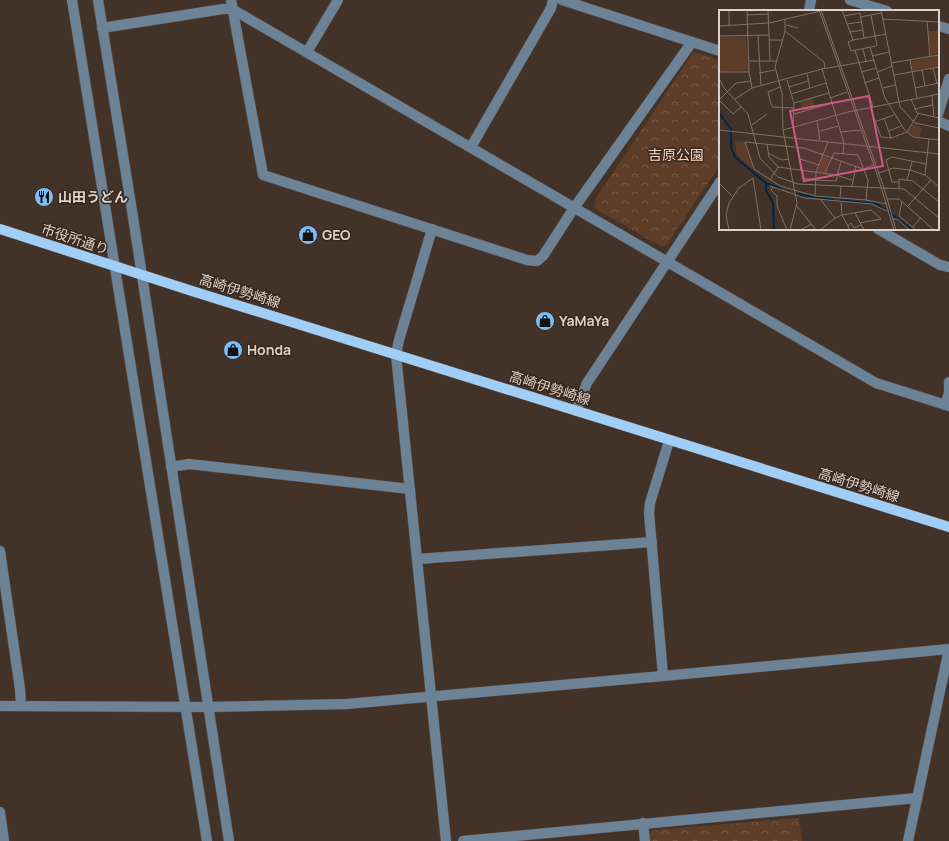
<svg xmlns="http://www.w3.org/2000/svg" width="949" height="841" font-family="Manrope,'Noto Sans JP',sans-serif">
  <style>
    .park { fill: url(#park-crowns) }
    .lines { fill: none; stroke-linecap: round; stroke-linejoin: round }
    .minor-casing { stroke: #5e4f45; stroke-width: 11 }
    .major-casing { stroke: #5e4f45; stroke-width: 11 }
    .minor { stroke: #6c8296; stroke-width: 10 }
    .major { stroke: #a0cef7; stroke-width: 10 }
    .labels { text-anchor: middle; stroke-width: 3; stroke-linejoin: round; paint-order: stroke }
    .park-label { font-size: 14px; fill: #f7d5c0; stroke: #38281e }
    .poi-label { font-size: 14px; font-weight: bold; fill: #dcd1cb; stroke: #38281e; text-anchor: start }
    .street-label { font-size: 14px; fill: #dcd1cb; stroke: #38281e }
    .inset-river { fill: none; stroke: #002745; stroke-width: 2 }
    .inset-road { fill: none; stroke: #807269; stroke-width: 1 }
    .view { fill: #cb5982; fill-opacity: 0.15; stroke: #cb5982; stroke-width: 2 }
    .inset-edge { fill: none; stroke: #dcd1cb; stroke-width: 2 }
  </style>
  <defs>
    <pattern id="park-crowns" width="20" height="18" patternUnits="userSpaceOnUse"><rect width="20" height="18" fill="#5d3d28"/><path d="M2 6a3 3 0 1 1 6 0M12 15a3 3 0 1 1 6 0" fill="none" stroke="#745846"/></pattern>
  </defs>
  <rect width="100%" height="100%" fill="#423228"/>
  <!-- park -->
  <g class="park">
    <polygon points="695,52 720,60 720,165 666,246 660,246 594,208 596,198 690,57"/>
    <polygon points="799,818 802,841 650,841 650,834 653,830"/>
  </g>
  <g class="lines">
    <defs>
      <g id="minor">
        <polyline points="72,0 207,841"/>
        <polyline points="98,0 133,217 229,841"/>
        <polyline points="231,0 263,175 527,260 537,261 543,256 574,208 692,42"/>
        <polyline points="562,0 720,51"/>
        <polyline points="850,0 887,11"/>
        <polyline points="809,11 811,0"/>
        <polyline points="938,26 949,29"/>
        <polyline points="102,28 223,9 232,9 876,383 949,406"/>
        <polyline points="307,52 338,0"/>
        <polyline points="938,114 949,79"/>
        <polyline points="938,121 949,126"/>
        <polyline points="471,147 551,8 553,0"/>
        <polyline points="432,229 399,340 396,355 446,841"/>
        <polyline points="878,229 940,265 949,267"/>
        <polyline points="945,405 949,393 949,382"/>
        <polyline points="576,411 587,383 720,182"/>
        <polyline points="171,467 189,464 410,489"/>
        <polyline points="0,551 20,689 21,706"/>
        <polyline points="418,559 652,542"/>
        <polyline points="663,676 649,513 650,503 669,441"/>
        <polyline points="0,706 208,707 347,704 663,676 949,649"/>
        <polyline points="0,812 4,841"/>
        <polyline points="643,823 645,841"/>
        <polyline points="463,841 917,798"/>
        <polyline points="908,841 949,649"/>
      </g>
      <polyline id="major" points="0,229 192,291 949,527"/>
    </defs>
    <!-- minor casing -->
    <use href="#minor" class="minor-casing"/>
    <!-- major casing -->
    <use href="#major" class="major-casing"/>
    <!-- minor -->
    <use href="#minor" class="minor"/>
    <!-- major -->
    <use href="#major" class="major"/>
  </g>
  <!-- icons -->
  <defs>
    <symbol id="restaurant-disc" viewBox="-11 -11 22 22"><circle r="9.5" fill="#7cbef9" stroke="#38281e"/><path d="M-5-6h1v4h1v-4h1v4h1v-4h1v5L-1.5 .5V6h-2V.5L-5-1ZM5-6V6H3V1.5H1.5Q1.5-4 5-6Z" fill="#111"/></symbol>
    <symbol id="shop-disc" viewBox="-11 -11 22 22"><circle r="9.5" fill="#7cbef9" stroke="#38281e"/><path d="M-5-2.5h2.3a2.7 3.5 0 0 1 5.4 0H5L5.5 6h-11ZM-1.5-2.5h3a1.5 2.3 0 0 0-3 0Z" fill="#111"/></symbol>
  </defs>
  <g fill-rule="evenodd">
    <use href="#restaurant-disc" x="33" y="186" width="22" height="22"/>
    <use href="#shop-disc" x="297" y="224" width="22" height="22"/>
    <use href="#shop-disc" x="534" y="310" width="22" height="22"/>
    <use href="#shop-disc" x="222" y="339" width="22" height="22"/>
  </g>
  <g class="labels">
    <!-- park labels -->
    <g class="park-label">
      <text x="676" y="160">吉原公園</text>
    </g>
    <!-- poi labels -->
    <g class="poi-label">
      <text x="58" y="202">山田うどん</text>
      <text x="322" y="240">GEO</text>
      <text x="559" y="326">YaMaYa</text>
      <text x="247" y="355">Honda</text>
    </g>
    <!-- street labels -->
    <g class="street-label">
      <text transform="translate(75 239) rotate(18)" y="5">市役所通り</text>
      <text transform="translate(240 291) rotate(17)" y="5">高崎伊勢崎線</text>
      <text transform="translate(550 388) rotate(17)" y="5">高崎伊勢崎線</text>
      <text transform="translate(859 485) rotate(17)" y="5">高崎伊勢崎線</text>
    </g>
  </g>
  <!-- overview -->
  <g transform="translate(719 10)">
    <rect width="220" height="220" fill="#423228"/>
    <path d="M 220,46 L 220,56 L 194,61 L 192,51 ZM 16,131 L 26,132 L 34,159 L 18,145 Z" fill="#5d3d28"/>
    <path d="M 209,21 L 220,21 L 220,44 L 212,45 ZM 27,27 L 29,60 L 1,62 L 0,27 ZM 93,88 L 96,97 L 84,101 L 81,92 ZM 194,114 L 203,118 L 201,127 L 194,126 L 189,122 ZM 104,146 L 111,149 L 105,163 L 98,161 Z" fill="#5d3d28"/>
    <path class="inset-river" d="M 0,103 L 12,119 L 12,137 L 16,147 L 47,173 L 63,179M 47,173 L 47,181 L 54,193 L 55,220M 75,184 L 114,189M 121,190 L 158,194 L 194,220"/>
    <path class="inset-road" d="M 10,0 L 10,15M 28,0 L 30,62 L 33,78M 49,0 L 51,51M 100,0 L 158,164 L 175,220M 102,0 L 165,178 L 177,220M 123,0 L 134,30M 162,0 L 181,97 L 196,113 L 220,118M 28,5 L 49,4M 152,5 L 156,26 L 158,35 L 157,36 L 132,41 L 129,32 L 134,30 L 167,24M 125,6 L 141,3 L 145,28M 141,7 L 162,3M 164,9 L 220,12M 208,11 L 211,46M 128,14 L 142,12M 67,15 L 79,18M 0,16 L 50,13 L 106,0M 66,21 L 105,52 L 106,59M 131,22 L 144,20M 39,25 L 42,76M 0,26 L 50,25M 50,30 L 64,30M 151,37 L 166,88 L 185,119 L 194,127 L 220,130M 144,39 L 147,51M 136,40 L 154,97M 153,46 L 170,42M 191,50 L 198,88M 30,51 L 58,51M 172,53 L 220,45M 214,58 L 218,74M 103,59 L 125,133 L 124,144M 203,60 L 206,76M 0,62 L 30,62M 142,62 L 157,58M 159,62 L 173,56M 40,63 L 56,60M 88,64 L 91,78M 175,65 L 220,57M 0,68 L 5,78 L 29,104 L 41,148 L 59,167 L 79,174 L 185,179 L 220,208M 68,70 L 75,93 L 74,117M 145,73 L 160,68M 61,77 L 49,82 L 52,94 L 54,97 L 75,98M 70,77 L 89,71M 164,78 L 176,75M 196,78 L 220,73M 72,84 L 107,73M 213,86 L 215,107M 111,88 L 128,82M 16,89 L 33,78 L 103,59 L 155,50M 192,89 L 198,103 L 220,108M 0,90 L 17,73 L 32,71M 0,90 L 14,104 L 23,96M 75,93 L 110,83M 151,97 L 162,127 L 172,128 L 188,122 L 199,104M 195,99 L 214,95M 75,104 L 113,93M 165,108 L 172,128M 98,110 L 101,130M 155,112 L 175,105M 33,115 L 48,104M 0,120 L 220,144M 64,120 L 63,83 L 56,57 L 66,21 L 66,9M 101,121 L 120,116M 170,121 L 182,116M 122,122 L 142,120M 48,134 L 50,147 L 59,157 L 117,165 L 133,170M 79,137 L 82,161M 49,143 L 63,150 L 70,149M 81,149 L 100,155M 155,155 L 144,159 L 85,138 L 26,132 L 35,159 L 61,176 L 96,186 L 147,190 L 168,194M 84,161 L 83,168 L 96,170M 106,163 L 115,143 L 139,145 L 149,170 L 147,190M 160,163 L 174,158 L 191,160 L 206,165 L 220,177M 206,165 L 210,129M 51,170 L 59,157M 96,170 L 117,171 L 122,151M 188,170 L 193,152M 180,172 L 173,172 L 167,150 L 173,147 L 207,154M 0,173 L 13,186M 51,176 L 86,188 L 153,194 L 170,202M 133,176 L 137,156M 54,177 L 52,180 L 58,186 L 58,196 L 68,220M 180,178 L 180,169 L 194,171 L 220,192M 96,186 L 97,162 L 109,132M 121,188 L 122,176M 169,189 L 180,189 L 215,220M 102,190 L 116,208 L 123,205 L 122,192M 183,191 L 180,206 L 197,220M 77,195 L 97,220M 189,196 L 212,170M 136,203 L 145,220M 174,209 L 178,209 L 191,220M 129,216 L 132,213 L 135,218 L 142,215M 194,217 L 202,207M 10,220 L 7,205 L 10,193 L 20,178 L 34,168 L 42,220M 71,220 L 78,193 L 64,120 L 129,102 L 220,84M 81,220 L 93,214M 101,220 L 116,208M 131,220 L 123,205 L 152,200 L 162,209 L 141,213"/>
    <path class="view" d="M 150,86 L 164,156 L 85,171 L 71,101 Z"/>
    <rect width="220" height="220" class="inset-edge"/>
  </g>
</svg>
